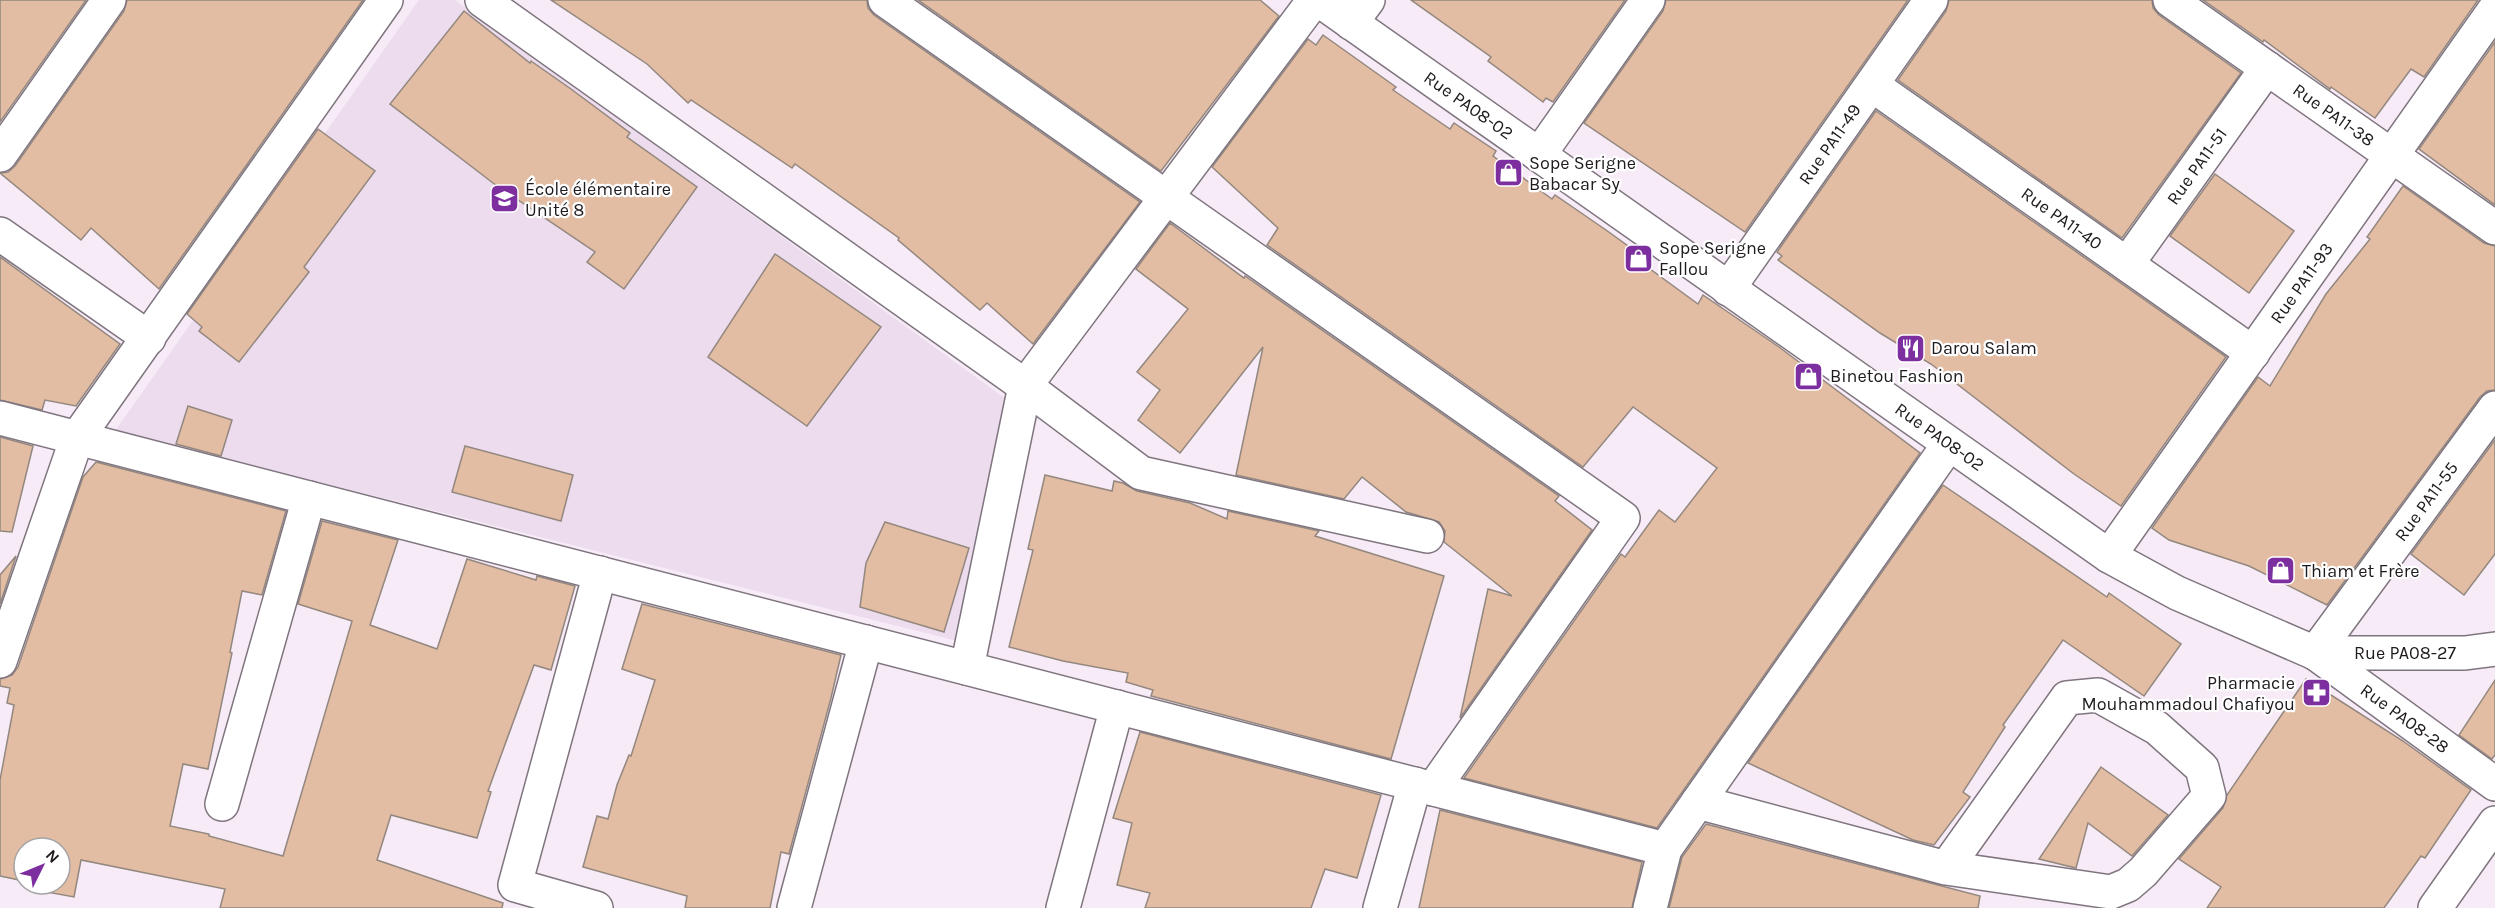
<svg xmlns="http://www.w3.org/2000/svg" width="2495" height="908" font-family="Karla,sans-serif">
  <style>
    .built { fill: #ecdced }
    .building { fill: #e2bda3; stroke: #93877f; stroke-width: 1.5 }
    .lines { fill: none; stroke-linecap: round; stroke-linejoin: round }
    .street-casing { stroke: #7f757f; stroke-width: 36 }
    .secondary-casing { stroke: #7f757f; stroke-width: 36 }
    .street { stroke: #fff; stroke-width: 33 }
    .secondary { stroke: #fff; stroke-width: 33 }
    .labels { text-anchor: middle; stroke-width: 4.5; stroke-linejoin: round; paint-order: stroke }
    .street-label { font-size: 18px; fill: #1e1a1e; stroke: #fff }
    .poi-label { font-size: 18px; fill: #1e1a1e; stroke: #fff; text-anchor: start }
  </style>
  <rect width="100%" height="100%" fill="#f6ebf6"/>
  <!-- built -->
  <polygon class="built" points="419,0 455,0 1006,399 958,641 115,431"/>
  <!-- building -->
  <g class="building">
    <polygon points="0,0 86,0 0,122"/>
    <polygon points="127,0 363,0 159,289 91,228 81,240 0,173 8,172 15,166 124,11"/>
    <polygon points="551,0 867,0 868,8 874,15 1140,202 1033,344 987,303 980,310 898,240 899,238 795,164 792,168 691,100 688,103 647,64"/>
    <polygon points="918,0 1260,0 1279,16 1161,171"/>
    <polygon points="1411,0 1625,0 1553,102 1546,98 1543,102 1488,61 1491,57"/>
    <polygon points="1666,0 1908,0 1745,232 1584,123 1663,11"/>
    <polygon points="1949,0 2152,0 2153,8 2159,15 2241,73 2122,238 1898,80 1946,11"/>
    <polygon points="2203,0 2478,0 2424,77 2411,69 2375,118 2331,87 2330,89 2264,40 2263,42"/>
    <polygon points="464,11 530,63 531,61 571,89 630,133 627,137 697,187 624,289 587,262 595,252 493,183 390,104"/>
    <polygon points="1323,35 1396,87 1393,90 1450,129 1454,123 1496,151 1493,156 1552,199 1555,195 1606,230 1649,261 1646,266 1698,304 1703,295 1779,347 1920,453 1657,828 1464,778 1621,554 1625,557 1659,510 1675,522 1717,468 1633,407 1583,467 1267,245 1278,228 1212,167 1308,39 1316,45"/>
    <polygon points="2495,42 2495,205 2419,149"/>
    <polygon points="1876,111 2226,357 2121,506 2074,474 1931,364 1880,333 1778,260 1782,256 1777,252"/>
    <polygon points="318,129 375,171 304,267 309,272 239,362 199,331 202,327 187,314"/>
    <polygon points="2215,174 2294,231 2249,293 2170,236"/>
    <polygon points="2403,186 2484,243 2495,246 2495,390 2487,391 2480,397 2327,605 2249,566 2169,540 2152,528 2258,377 2270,386 2326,294 2370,239 2367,237"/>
    <polygon points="1170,223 1244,278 1245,276 1559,496 1555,501 1592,530 1460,718 1488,589 1512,596 1444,542 1445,531 1439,522 1406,512 1362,477 1344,499 1236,475 1263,347 1180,453 1138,420 1160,390 1137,372 1188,309 1136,269"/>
    <polygon points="775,254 881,327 807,426 708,357"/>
    <polygon points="0,257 120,344 76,406 45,400 42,410 0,400"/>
    <polygon points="188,406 232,420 221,456 176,444"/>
    <polygon points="0,437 33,446 12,532 0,531"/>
    <polygon points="2495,440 2495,554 2464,595 2411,554"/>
    <polygon points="465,446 573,475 561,521 452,492"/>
    <polygon points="96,462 286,511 262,595 242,591 230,652 232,653 208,769 183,764 170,826 209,834 209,836 283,856 352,621 298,604 322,521 398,540 370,625 437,649 467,559 536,580 537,576 575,586 551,670 534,665 488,791 491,792 477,838 391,815 377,860 503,903 502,908 220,908 225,889 81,860 74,897 41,891 42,885 37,884 60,884 60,848 24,848 24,881 0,876 0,780 14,705 7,703 10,688 0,686 0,679 12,675 18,667 83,477"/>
    <polygon points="1045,475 1112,491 1114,481 1123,483 1137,491 1190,503 1227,519 1228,511 1319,531 1315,536 1444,576 1391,759 1151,696 1153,690 1126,682 1128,673 1063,661 1009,647 1033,550 1028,549"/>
    <polygon points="1943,485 2107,597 2109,593 2181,644 2144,696 2063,640 2003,725 2005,727 1963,792 1970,797 1934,845 1913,840 1748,763"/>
    <polygon points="885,522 969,548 944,632 860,607 866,563"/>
    <polygon points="16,556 0,604 0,575"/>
    <polygon points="642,604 841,655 831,698 789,854 781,852 770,908 685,908 687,896 583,867 597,816 608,819 617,785 629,755 631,756 655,680 622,669"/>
    <polygon points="2306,679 2403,741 2471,790 2425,858 2421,856 2384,908 2207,908 2221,887 2179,859 2223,808 2227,795"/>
    <polygon points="2495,680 2495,755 2492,759 2459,735"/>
    <polygon points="1140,732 1381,795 1357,878 1325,869 1311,908 1145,908 1150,893 1117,885 1132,823 1113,818"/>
    <polygon points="2101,767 2168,815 2132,856 2088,823 2076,868 2039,859"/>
    <polygon points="1440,810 1642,862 1632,908 1419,908"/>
    <polygon points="1706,824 1980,896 1978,908 1669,908 1682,857"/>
  </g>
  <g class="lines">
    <defs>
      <g id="street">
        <polyline points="482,0 1025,386 1141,473 1427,536"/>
        <polyline points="885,0 1623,518 1433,789"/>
        <path id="s1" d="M 2170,0 L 2495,228"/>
        <polyline points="1351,23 1368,0"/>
        <path id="s2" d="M 1872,85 L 2253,353"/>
        <polyline points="0,155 109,0"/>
        <polyline points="1539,155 1648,0"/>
        <polyline points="0,234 149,338"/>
        <path id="s3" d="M 2127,264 L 2267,68"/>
        <path id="s4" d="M 1728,289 L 1931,0"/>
        <polyline points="0,418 1665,849"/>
        <path id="s5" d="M 2109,556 L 2495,9"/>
        <path id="s6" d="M 2315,653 L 2495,408"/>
        <polyline points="0,661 77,438 386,0"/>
        <polyline points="967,668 1025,386 1314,0"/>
        <polyline points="1698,802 1946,868 2111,892 2128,885 2143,872 2209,796 2202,768 2157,728 2098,695 2067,698 1946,868"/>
        <polyline points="222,804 309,498"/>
        <polyline points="596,908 515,885 600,573"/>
        <polyline points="794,908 866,642"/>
        <polyline points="1063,908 1117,707"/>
        <polyline points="1380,908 1415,784"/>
        <polyline points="1650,908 1665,849 1949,444"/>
        <polyline points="2435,908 2495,823"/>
      </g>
      <g id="secondary">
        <path id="s7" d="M 1319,0 L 2109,556 L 2177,593 L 2315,653 L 2495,784"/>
        <path id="s8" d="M 2315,653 L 2465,653 L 2495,649"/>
      </g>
    </defs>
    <!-- street casing -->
    <use href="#street" class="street-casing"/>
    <!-- secondary casing -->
    <use href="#secondary" class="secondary-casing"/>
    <!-- street -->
    <use href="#street" class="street"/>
    <!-- secondary -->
    <use href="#secondary" class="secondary"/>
  </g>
  <!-- icons -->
  <defs>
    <symbol id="shop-square" viewBox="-11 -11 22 22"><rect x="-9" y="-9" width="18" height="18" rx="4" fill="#7d2fa0" stroke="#fff"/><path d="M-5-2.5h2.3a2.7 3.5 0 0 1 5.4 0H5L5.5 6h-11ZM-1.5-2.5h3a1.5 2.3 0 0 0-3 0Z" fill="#fff"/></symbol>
    <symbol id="school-square" viewBox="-11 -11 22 22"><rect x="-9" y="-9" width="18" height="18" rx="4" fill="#7d2fa0" stroke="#fff"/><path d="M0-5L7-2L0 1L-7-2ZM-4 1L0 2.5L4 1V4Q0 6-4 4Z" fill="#fff"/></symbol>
    <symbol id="restaurant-square" viewBox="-11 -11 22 22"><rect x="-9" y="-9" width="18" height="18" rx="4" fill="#7d2fa0" stroke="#fff"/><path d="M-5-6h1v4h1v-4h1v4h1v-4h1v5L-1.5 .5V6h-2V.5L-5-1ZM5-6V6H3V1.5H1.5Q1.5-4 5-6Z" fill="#fff"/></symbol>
    <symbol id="pharmacy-square" viewBox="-11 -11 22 22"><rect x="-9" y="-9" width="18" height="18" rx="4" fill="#7d2fa0" stroke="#fff"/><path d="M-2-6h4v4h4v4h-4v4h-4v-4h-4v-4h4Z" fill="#fff"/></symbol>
  </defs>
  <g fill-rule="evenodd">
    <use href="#shop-square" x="1492" y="156" width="33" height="33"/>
    <use href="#school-square" x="488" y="182" width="33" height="33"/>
    <use href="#shop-square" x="1622" y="242" width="33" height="33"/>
    <use href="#restaurant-square" x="1894" y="332" width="33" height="33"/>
    <use href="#shop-square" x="1792" y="360" width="33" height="33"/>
    <use href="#shop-square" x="2264" y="554" width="33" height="33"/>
    <use href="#pharmacy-square" x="2300" y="676" width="33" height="33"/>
  </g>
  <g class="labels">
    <!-- street labels -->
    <g class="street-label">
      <text dy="6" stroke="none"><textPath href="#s7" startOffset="183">Rue PA08-02</textPath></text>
      <text dy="6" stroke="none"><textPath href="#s1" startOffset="200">Rue PA11-38</textPath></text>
      <text dy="6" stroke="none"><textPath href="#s4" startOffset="177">Rue PA11-49</textPath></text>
      <text dy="6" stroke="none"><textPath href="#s3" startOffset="120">Rue PA11-51</textPath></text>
      <text dy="6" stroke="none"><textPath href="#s2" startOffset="232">Rue PA11-40</textPath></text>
      <text dy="6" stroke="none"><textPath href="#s5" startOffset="334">Rue PA11-93</textPath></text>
      <text dy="6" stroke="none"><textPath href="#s7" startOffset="759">Rue PA08-02</textPath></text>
      <text dy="6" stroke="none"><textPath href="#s6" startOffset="188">Rue PA11-55</textPath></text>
      <text dy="6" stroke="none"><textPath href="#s8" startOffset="90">Rue PA08-27</textPath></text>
      <text dy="6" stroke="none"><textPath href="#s7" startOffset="1305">Rue PA08-28</textPath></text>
    </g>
    <!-- poi labels -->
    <g class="poi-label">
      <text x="1529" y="169">Sope Serigne<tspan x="1529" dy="21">Babacar Sy</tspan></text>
      <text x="525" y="195">École élémentaire<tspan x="525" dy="21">Unité 8</tspan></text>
      <text x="1659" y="254">Sope Serigne<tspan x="1659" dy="21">Fallou</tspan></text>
      <text x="1931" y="354">Darou Salam</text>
      <text x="1830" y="382">Binetou Fashion</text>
      <text x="2302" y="577">Thiam et Frère</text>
      <text x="2295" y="689" text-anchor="end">Pharmacie<tspan x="2295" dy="21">Mouhammadoul Chafiyou</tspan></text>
    </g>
  </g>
  <!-- north arrow -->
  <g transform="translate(42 866) rotate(47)"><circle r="28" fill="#ffffff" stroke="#a5a3a5" stroke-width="1.5"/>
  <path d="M0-4.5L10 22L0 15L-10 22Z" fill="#7d2fa0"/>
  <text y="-9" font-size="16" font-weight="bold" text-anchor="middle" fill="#1e1a1e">N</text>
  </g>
</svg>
